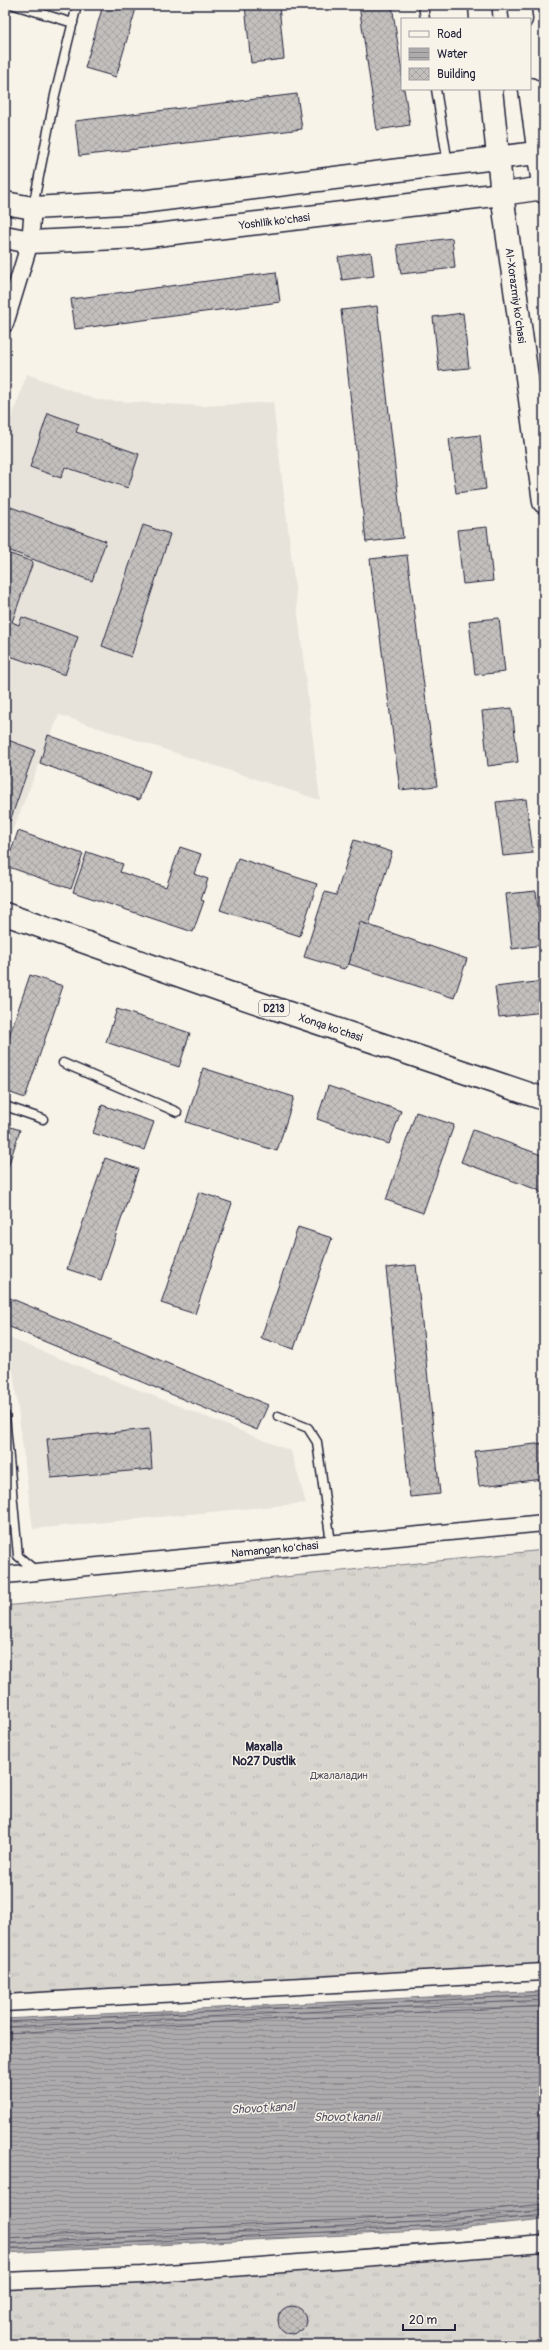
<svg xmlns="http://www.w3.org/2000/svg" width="549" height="2350" font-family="Pangolin,sans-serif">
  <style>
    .built { fill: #e7e3db }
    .grass { fill: url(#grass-tufts); stroke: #7d7c85 }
    .water { fill: url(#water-rules); stroke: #76747f }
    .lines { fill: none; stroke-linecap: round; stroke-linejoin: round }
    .shore { stroke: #5a5969; stroke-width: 1 }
    .building { fill: url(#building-cross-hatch); stroke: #22223b }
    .lane-casing { stroke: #22223b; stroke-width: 11 }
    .street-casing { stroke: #22223b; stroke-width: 19 }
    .secondary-casing { stroke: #22223b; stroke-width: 25 }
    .primary-casing { stroke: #22223b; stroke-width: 25 }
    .lane { stroke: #f7f3e8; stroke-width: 8 }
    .street { stroke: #f7f3e8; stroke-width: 16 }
    .secondary { stroke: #f7f3e8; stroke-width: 22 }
    .primary { stroke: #f7f3e8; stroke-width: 22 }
    .labels { text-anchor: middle; stroke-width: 3; stroke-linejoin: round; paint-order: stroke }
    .shield { fill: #f7f3e8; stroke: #62616f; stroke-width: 1 }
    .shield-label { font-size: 10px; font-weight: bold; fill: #22223b }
    .street-label { font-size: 11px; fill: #22223b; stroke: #f7f3e8 }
    .park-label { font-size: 11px; fill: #504f60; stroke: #f7f3e8 }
    .neighbourhood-label { font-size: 12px; font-weight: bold; fill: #22223b; stroke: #f7f3e8 }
    .water-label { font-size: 12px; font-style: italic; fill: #535263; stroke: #f7f3e8 }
  </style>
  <defs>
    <pattern id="grass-tufts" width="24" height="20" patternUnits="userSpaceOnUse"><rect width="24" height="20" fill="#d8d5cf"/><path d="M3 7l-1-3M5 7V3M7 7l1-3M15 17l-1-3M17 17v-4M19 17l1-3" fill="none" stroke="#b9b7b3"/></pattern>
    <pattern id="water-rules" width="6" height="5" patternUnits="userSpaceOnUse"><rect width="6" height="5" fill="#aeabad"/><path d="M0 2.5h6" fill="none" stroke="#8d8b8e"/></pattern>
    <pattern id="building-cross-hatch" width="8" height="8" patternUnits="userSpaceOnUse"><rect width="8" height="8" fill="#c2bfbd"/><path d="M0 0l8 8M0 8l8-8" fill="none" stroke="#a6a4a3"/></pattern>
  </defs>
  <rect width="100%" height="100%" fill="#f7f3e8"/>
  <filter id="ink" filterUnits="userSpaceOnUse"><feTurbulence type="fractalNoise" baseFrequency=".025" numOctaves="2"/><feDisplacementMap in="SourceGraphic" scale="8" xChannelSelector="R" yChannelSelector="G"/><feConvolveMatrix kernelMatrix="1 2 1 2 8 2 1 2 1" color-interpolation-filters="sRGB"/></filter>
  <g filter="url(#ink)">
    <!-- built -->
    <g class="built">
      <polygon points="27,374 97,400 204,406 273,402 320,800 59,715 5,849 5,437"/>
      <polygon points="9,1338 291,1451 306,1503 33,1529"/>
    </g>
    <!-- grass -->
    <g class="grass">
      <polygon points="544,1550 544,1968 5,1995 5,1606"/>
      <polygon points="544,2236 544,2345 5,2345 5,2274 176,2267 393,2246"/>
    </g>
    <!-- water -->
    <polygon class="water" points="544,1991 544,2219 439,2230 5,2253 5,2019"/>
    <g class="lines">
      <!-- shore -->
      <g class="shore">
        <polyline points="5,2022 544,1995"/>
        <polyline points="5,2027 544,2000"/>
        <polyline points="5,2033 544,2006"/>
        <polyline points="5,2238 438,2215 544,2204"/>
        <polyline points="5,2244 439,2221 544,2210"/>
        <polyline points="5,2249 439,2226 544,2215"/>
      </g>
    </g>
    <!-- building -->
    <g class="building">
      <polygon points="103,5 137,5 116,77 85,68"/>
      <polygon points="245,5 279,5 284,59 251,63"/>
      <polygon points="359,5 392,5 402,72 402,89 404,89 410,125 377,130"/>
      <polygon points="297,94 302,129 79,156 75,121"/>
      <polygon points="452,238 455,268 401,274 397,245"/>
      <polygon points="371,252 374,276 342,280 338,257"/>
      <polygon points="276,272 280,302 75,329 71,299"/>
      <polygon points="377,306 403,538 366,542 341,310"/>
      <polygon points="463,313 469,368 439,371 433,317"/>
      <polygon points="48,413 79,424 76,432 139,454 128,488 65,467 61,478 30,467"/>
      <polygon points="480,435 486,489 456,493 449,439"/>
      <polygon points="5,505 106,541 92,581 5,549"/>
      <polygon points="143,525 170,534 131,657 102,646"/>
      <polygon points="487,527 493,581 463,584 457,530"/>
      <polygon points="5,552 33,562 12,622 19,625 22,617 78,637 65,675 7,655 10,646 5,644"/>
      <polygon points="407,555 437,786 400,790 370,559"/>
      <polygon points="499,618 505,672 475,675 469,621"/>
      <polygon points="512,708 518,762 488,766 482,711"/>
      <polygon points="48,735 150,771 139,800 40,763"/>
      <polygon points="5,739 35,750 10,821 5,819"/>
      <polygon points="526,799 533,853 503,856 496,802"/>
      <polygon points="18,831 83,854 71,889 6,866"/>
      <polygon points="354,840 392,852 369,925 360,922 349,964 344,969 304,957 325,892 336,895"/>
      <polygon points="180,847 201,854 194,874 208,879 201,900 204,901 193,932 73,892 87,852 123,864 120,872 166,887"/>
      <polygon points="238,858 317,884 300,936 220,910"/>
      <polygon points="536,891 542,945 512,949 506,894"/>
      <polygon points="360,922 467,959 454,998 349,964"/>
      <polygon points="30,975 63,986 25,1098 5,1091 5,1048"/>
      <polygon points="544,981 544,1012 499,1017 495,987"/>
      <polygon points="117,1009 190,1033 179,1067 106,1042"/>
      <polygon points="203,1068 294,1097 277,1151 186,1122"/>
      <polygon points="328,1086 401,1111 389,1144 317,1119"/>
      <polygon points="102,1105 154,1122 144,1150 93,1133"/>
      <polygon points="416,1112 454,1125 423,1213 386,1200"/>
      <polygon points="5,1125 20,1130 5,1176"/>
      <polygon points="473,1130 544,1156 544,1209 543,1195 538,1190 461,1162"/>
      <polygon points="105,1158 138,1169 101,1280 67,1269"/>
      <polygon points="199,1192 232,1203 195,1314 161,1303"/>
      <polygon points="298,1227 332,1238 294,1349 261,1338"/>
      <polygon points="416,1265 440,1494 410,1497 386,1268"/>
      <polygon points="5,1296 268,1405 257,1430 5,1325"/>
      <polygon points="149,1429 152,1469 51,1478 47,1439"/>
      <polygon points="544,1443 544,1479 479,1486 475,1451"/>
      <circle cx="292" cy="2320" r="14"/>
    </g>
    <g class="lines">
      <defs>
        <g id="lane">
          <polyline points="14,5 73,23"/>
          <polyline points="423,5 425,19"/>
          <polyline points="436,89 448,164"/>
          <polyline points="33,207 55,95 77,5"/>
          <polyline points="63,1063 177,1112"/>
          <polyline points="5,1106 43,1119"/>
          <polyline points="5,1415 18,1556 36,1571"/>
          <polyline points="278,1416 308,1428 317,1442 331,1543"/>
        </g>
        <g id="street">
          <polyline points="5,324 30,242 33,208"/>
          <path id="s1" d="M 5,1575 L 544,1523"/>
          <polyline points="5,2003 544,1972"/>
          <polyline points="5,2281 142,2275 544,2244"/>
        </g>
        <g id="secondary">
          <polyline points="5,203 33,208 141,202 544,152"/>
          <path id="s2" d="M 5,237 L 30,242 L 140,237 L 502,194 L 544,188"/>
        </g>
        <g id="primary">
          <polyline points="480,5 481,19"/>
          <polyline points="519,5 521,19"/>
          <path id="s3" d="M 491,89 L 502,194 L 544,502"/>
          <polyline points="530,89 544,192"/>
          <path id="s4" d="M 5,914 L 226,992 L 544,1099"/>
        </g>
      </defs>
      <!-- lane casing -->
      <use href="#lane" class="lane-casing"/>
      <!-- street casing -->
      <use href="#street" class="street-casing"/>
      <!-- secondary casing -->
      <use href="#secondary" class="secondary-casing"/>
      <!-- primary casing -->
      <use href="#primary" class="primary-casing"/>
      <!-- lane -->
      <use href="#lane" class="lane"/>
      <!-- street -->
      <use href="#street" class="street"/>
      <!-- secondary -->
      <use href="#secondary" class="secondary"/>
      <!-- primary -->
      <use href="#primary" class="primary"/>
    </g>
  </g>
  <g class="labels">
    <!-- shield labels -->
    <rect class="shield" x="259" y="1000" width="30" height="16" rx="3"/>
    <g class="shield-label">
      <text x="274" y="1012">D213</text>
    </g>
    <!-- street labels -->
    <g class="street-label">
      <text dy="4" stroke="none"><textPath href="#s2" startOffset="271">Yoshllik ko'chasi</textPath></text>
      <text dy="4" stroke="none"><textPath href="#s3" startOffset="208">Al-Xorazmiy ko’chasi</textPath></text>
      <text dy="4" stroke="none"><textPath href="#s4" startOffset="345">Xonqa ko'chasi</textPath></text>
      <text dy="4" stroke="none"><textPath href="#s1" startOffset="271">Namangan ko'chasi</textPath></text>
    </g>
    <!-- park labels -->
    <g class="park-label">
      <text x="339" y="1779">Джалаладин</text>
    </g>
    <!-- neighbourhood labels -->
    <g class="neighbourhood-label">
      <text x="264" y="1751">Maxalla<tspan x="264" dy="14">№27 Dustlik</tspan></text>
    </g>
    <!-- water labels -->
    <g class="water-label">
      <text transform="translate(263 2108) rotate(-3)" y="4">Shovot kanal</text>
      <text x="347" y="2121">Shovot kanali</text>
    </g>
  </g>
  <!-- margin -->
  <rect width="549" height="2350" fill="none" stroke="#f7f3e8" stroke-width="20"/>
  <rect x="10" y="10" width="529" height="2330" fill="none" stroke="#22223b" stroke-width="1.5" filter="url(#ink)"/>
  <!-- legend -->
  <rect x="401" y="18" width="130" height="72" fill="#f7f3e8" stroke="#a29fa3"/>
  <rect x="409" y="31" width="20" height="6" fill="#f7f3e8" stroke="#a29fa3"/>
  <text x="437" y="38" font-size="12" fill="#22223b">Road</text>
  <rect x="409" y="48" width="20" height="12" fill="url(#water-rules)" stroke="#a29fa3"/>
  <text x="437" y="58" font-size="12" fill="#22223b">Water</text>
  <rect x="409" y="68" width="20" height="12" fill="url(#building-cross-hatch)" stroke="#a29fa3"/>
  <text x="437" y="78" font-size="12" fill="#22223b">Building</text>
  <!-- scale -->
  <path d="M403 2324v6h52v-6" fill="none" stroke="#22223b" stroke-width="2"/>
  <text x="409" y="2324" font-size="12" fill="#22223b" stroke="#f7f3e8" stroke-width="3" paint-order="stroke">20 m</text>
</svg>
